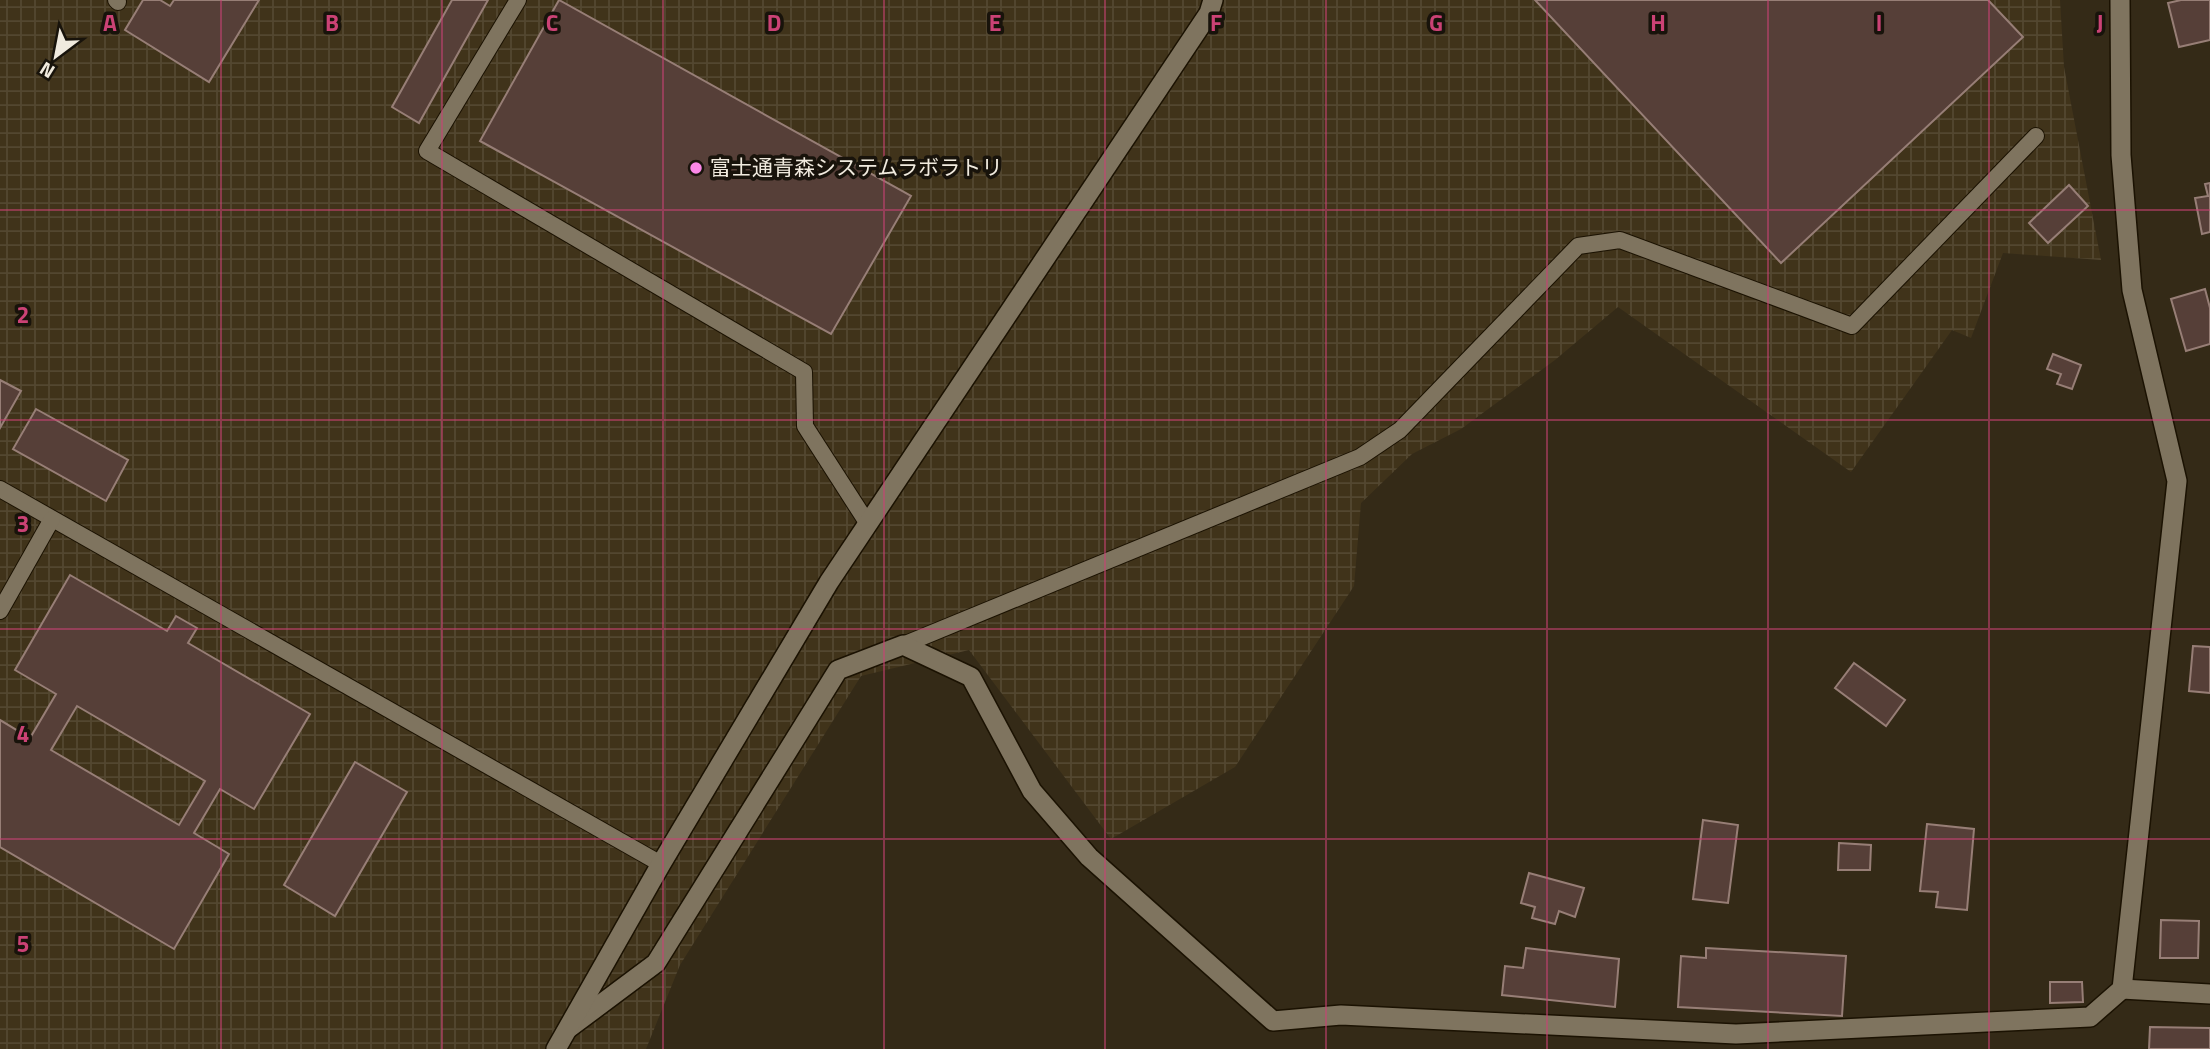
<svg xmlns="http://www.w3.org/2000/svg" width="2210" height="1049" font-family="'Titillium Web','Noto Sans JP',sans-serif">
  <style>
    .industrial { fill: url(#industrial-grid) }
    .building { fill: #563f38; stroke: #977e76; stroke-width: 2; fill-rule: evenodd }
    .lines { fill: none; stroke-linecap: round; stroke-linejoin: round }
    .service-casing { stroke: #1b1202; stroke-width: 18 }
    .minor-casing { stroke: #1b1202; stroke-width: 22 }
    .tertiary-casing { stroke: #1b1202; stroke-width: 22 }
    .service { stroke: #7f745f; stroke-width: 16 }
    .minor { stroke: #7f745f; stroke-width: 19 }
    .tertiary { stroke: #7f745f; stroke-width: 19 }
    .grid { fill: none; stroke: #cb4275; stroke-width: 2; stroke-opacity: 0.55 }
    .poi-dot { fill: #fa87e6; stroke: #18130b; stroke-width: 2.5 }
    .labels { text-anchor: middle; stroke-width: 7; stroke-linejoin: round; paint-order: stroke }
    .poi-label { font-size: 21px; fill: #f0eade; stroke: #18130b; text-anchor: start }
    .grid-label { font-size: 23px; text-anchor: middle; font-weight: bold; fill: #cb4275; stroke: #18130b; stroke-width: 7; stroke-linejoin: round; paint-order: stroke }
  </style>
  <defs>
    <pattern id="industrial-grid" width="8" height="8" patternUnits="userSpaceOnUse" patternTransform="scale(1.75)"><rect width="8" height="8" fill="#40331a"/><path d="M0 4h8M4 0v8" fill="none" stroke="#534730"/></pattern>
  </defs>
  <rect width="100%" height="100%" fill="#342a17"/>
  <!-- industrial -->
  <polygon class="industrial" points="0,0 2060,0 2064,67 2101,260 2003,253 1971,338 1952,330 1851,472 1618,307 1555,360 1461,429 1412,454 1361,503 1354,586 1235,767 1111,839 969,650 861,676 680,965 646,1049 0,1049"/>
  <!-- building -->
  <g class="building">
    <polygon points="143,0 160,0 170,6 174,0 259,0 209,82 125,30"/>
    <polygon points="452,0 488,0 419,123 392,107"/>
    <polygon points="559,0 911,196 831,334 480,141"/>
    <polygon points="1535,0 1988,0 2023,37 1781,263"/>
    <polygon points="2181,0 2210,0 2210,40 2179,47 2168,3"/>
    <polygon points="2210,183 2210,232 2202,234 2195,198 2208,196 2205,184"/>
    <polygon points="2069,185 2088,206 2048,243 2029,223"/>
    <polygon points="2205,289 2210,308 2210,344 2186,351 2171,299"/>
    <polygon points="2053,354 2081,365 2072,389 2057,384 2061,374 2047,369"/>
    <polygon points="0,380 21,391 0,428"/>
    <polygon points="36,409 128,460 106,501 13,449"/>
    <path d="M 70,575 L 167,631 L 176,616 L 197,628 L 188,643 L 310,714 L 254,809 L 220,789 L 194,833 L 229,854 L 174,949 L 0,847 L 0,720 L 30,738 L 56,694 L 15,670 ZM 77,706 L 205,781 L 179,825 L 51,750 Z"/>
    <polygon points="2193,646 2210,647 2210,693 2189,691"/>
    <polygon points="1854,663 1905,700 1886,726 1835,688"/>
    <polygon points="355,762 407,792 335,916 284,885"/>
    <polygon points="1703,820 1738,825 1728,903 1693,899"/>
    <polygon points="1927,824 1974,829 1967,910 1936,907 1938,892 1920,891"/>
    <polygon points="1839,843 1871,845 1870,870 1838,870"/>
    <polygon points="1529,873 1584,888 1575,917 1559,911 1555,924 1532,918 1535,907 1521,903"/>
    <polygon points="2161,920 2199,921 2198,958 2160,958"/>
    <polygon points="1526,948 1619,959 1615,1007 1502,995 1505,966 1523,968"/>
    <polygon points="1706,948 1846,956 1842,1016 1678,1007 1681,956 1706,958"/>
    <polygon points="2050,982 2082,982 2083,1002 2050,1003"/>
    <polygon points="2150,1027 2210,1028 2210,1049 2149,1049"/>
  </g>
  <g class="lines">
    <defs>
      <g id="service">
        <polyline points="116,0 118,2"/>
        <polyline points="518,0 427,151 804,372 805,426 868,524"/>
        <polyline points="0,489 661,864"/>
        <polyline points="0,611 52,519"/>
        <polyline points="903,645 1360,457 1400,430 1578,246 1620,240 1852,326 2036,136"/>
      </g>
      <g id="minor">
        <polyline points="2122,989 2210,994"/>
        <polyline points="569,1028 656,963 838,670 903,645 971,677 1032,791 1089,857 1273,1021 1341,1015 1736,1034 2090,1017 2122,989 2177,481 2132,290 2121,155 2120,0"/>
      </g>
      <polyline id="tertiary" points="556,1049 661,864 829,582 1209,13 1213,0"/>
    </defs>
    <!-- service casing -->
    <use href="#service" class="service-casing"/>
    <!-- minor casing -->
    <use href="#minor" class="minor-casing"/>
    <!-- tertiary casing -->
    <use href="#tertiary" class="tertiary-casing"/>
    <!-- service -->
    <use href="#service" class="service"/>
    <!-- minor -->
    <use href="#minor" class="minor"/>
    <!-- tertiary -->
    <use href="#tertiary" class="tertiary"/>
  </g>
  <!-- grid -->
  <path class="grid" d="M 221,0 L 221,1049M 442,0 L 442,1049M 663,0 L 663,1049M 884,0 L 884,1049M 1105,0 L 1105,1049M 1326,0 L 1326,1049M 1547,0 L 1547,1049M 1768,0 L 1768,1049M 1989,0 L 1989,1049M 0,210 L 2210,210M 0,420 L 2210,420M 0,629 L 2210,629M 0,839 L 2210,839"/>
  <!-- markers -->
  <circle class="poi-dot" cx="696" cy="168" r="7"/>
  <g class="labels">
    <!-- poi labels -->
    <g class="poi-label">
      <text x="710" y="175">富士通青森システムラボラトリ</text>
    </g>
  </g>
  <g class="grid-label">
    <text x="110" y="31">A</text>
    <text x="332" y="31">B</text>
    <text x="552" y="31">C</text>
    <text x="774" y="31">D</text>
    <text x="995" y="31">E</text>
    <text x="1216" y="31">F</text>
    <text x="1436" y="31">G</text>
    <text x="1658" y="31">H</text>
    <text x="1879" y="31">I</text>
    <text x="2100" y="31">J</text>
    <text x="23" y="323">2</text>
    <text x="23" y="532">3</text>
    <text x="23" y="742">4</text>
    <text x="23" y="952">5</text>
  </g>
  <!-- north arrow -->
  <g transform="translate(56 56) rotate(212)" stroke="#18130b" stroke-width="5" paint-order="stroke">
  <path d="M0-5L12 26L0 18L-12 26Z" fill="#f0eade"/>
  <text y="-10" font-size="19" font-weight="bold" text-anchor="middle" fill="#f0eade">N</text>
  </g>
</svg>
